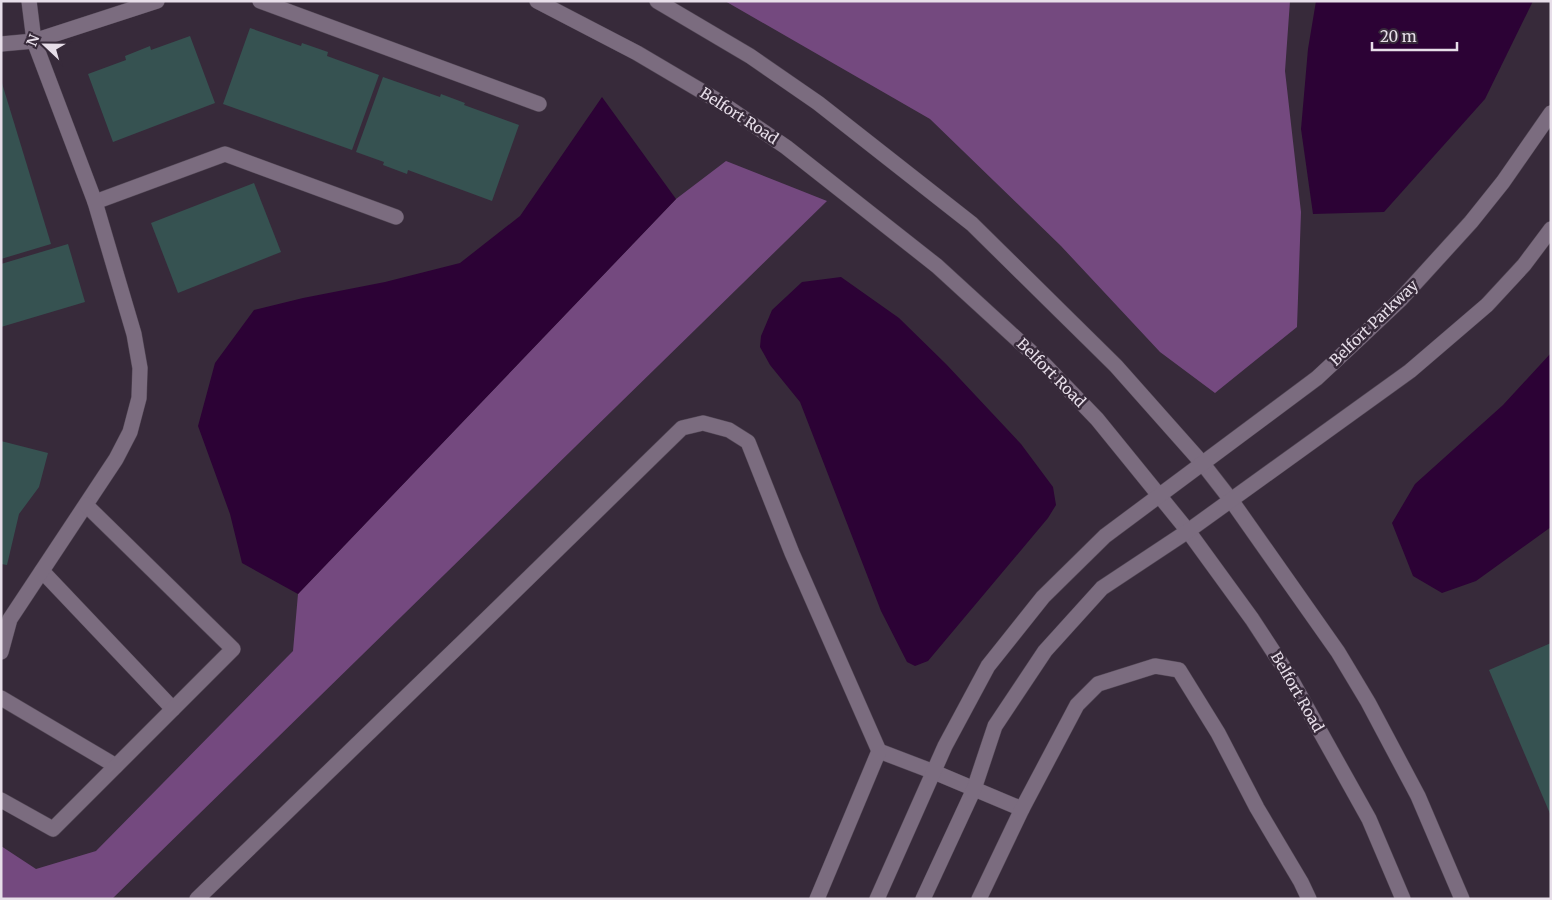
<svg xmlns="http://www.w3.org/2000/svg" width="1552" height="900" font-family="Merriweather,serif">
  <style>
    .forest { fill: #74497f }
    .water { fill: #2c0235 }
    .building { fill: #365251 }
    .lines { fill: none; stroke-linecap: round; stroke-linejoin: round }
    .minor-casing { stroke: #524755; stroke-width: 16 }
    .minor { stroke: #7b6c7f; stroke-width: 15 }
    .labels { text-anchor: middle; stroke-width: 5; stroke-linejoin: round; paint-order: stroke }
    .street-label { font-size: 15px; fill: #e7dee9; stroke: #372a3a }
  </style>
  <rect width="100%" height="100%" fill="#372a3a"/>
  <!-- forest -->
  <g class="forest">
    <polygon points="725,1 1290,1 1285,71 1301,212 1297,327 1215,393 1160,352 1061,246 930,119"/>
    <polygon points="726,161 827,201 112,899 1,899 1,846 36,869 96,851 293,651 298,594 676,199"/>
  </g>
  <!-- water -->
  <g class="water">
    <polygon points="1316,1 1533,1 1485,99 1384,212 1313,214 1301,129 1308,49"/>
    <polygon points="602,97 676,199 298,594 242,563 230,514 198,426 215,363 254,310 303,298 385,282 460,263 520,216"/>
    <polygon points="841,277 899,318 946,364 1021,444 1053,487 1056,505 1048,518 928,661 915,666 907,662 881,611 800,402 770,365 760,347 761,336 772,310 802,282"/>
    <polygon points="1551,353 1551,527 1476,581 1442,593 1413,576 1392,523 1415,484 1503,405"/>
  </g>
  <!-- building -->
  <g class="building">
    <polygon points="250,28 301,46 302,43 328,52 327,56 379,75 352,150 223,104"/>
    <polygon points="190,36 215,103 113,142 88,74 126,60 125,56 150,46 151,50"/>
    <polygon points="383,77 440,97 441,94 465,103 464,105 519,125 492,201 408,170 407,174 383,165 384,162 356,152"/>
    <polygon points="1,80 51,244 1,259"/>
    <polygon points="254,183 281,252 178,293 151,223"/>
    <polygon points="68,244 85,302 1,327 1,264"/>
    <polygon points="1,441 48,453 39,487 19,514 7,565 1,564"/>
    <polygon points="1551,643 1551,816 1489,670"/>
  </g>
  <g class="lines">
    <defs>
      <g id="minor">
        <polyline points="260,1 539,104"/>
        <polyline points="537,1 637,53 720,102 786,147 937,266 1042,362 1097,419 1188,531 1252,619 1288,674 1369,819 1403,899"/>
        <polyline points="657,1 750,56 818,103 972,224 1116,366 1203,464 1231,500 1338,652 1368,702 1418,796 1462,899"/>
        <polyline points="1,44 34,41 157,1"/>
        <polyline points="95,202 225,154 396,217"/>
        <polyline points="42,571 173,709"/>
        <polyline points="1,652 10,619 116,459 130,432 139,398 140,368 134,334 95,202 34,41 29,1"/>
        <polyline points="1,698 116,766"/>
        <polyline points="879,751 934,772 1022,809"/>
        <polyline points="1,800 53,829 233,649 86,505"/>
        <polyline points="197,899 469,636 682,428 703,423 729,430 748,442 792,553 879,751 817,899"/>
        <polyline points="877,899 945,746 988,666 1043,597 1105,536 1317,378 1362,336 1400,300 1471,222 1503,182 1551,113"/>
        <polyline points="923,899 974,789 995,726 1045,651 1102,588 1188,531 1410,371 1487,305 1524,265 1551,229"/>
        <polyline points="979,899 1022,809 1077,705 1098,684 1155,666 1179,670 1218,733 1257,808 1301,882 1309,899"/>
      </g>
    </defs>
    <!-- minor casing -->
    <use href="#minor" class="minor-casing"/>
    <!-- minor -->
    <use href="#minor" class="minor"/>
  </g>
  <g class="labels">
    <!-- street labels -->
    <g class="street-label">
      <text transform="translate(739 116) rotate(33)" y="5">Belfort Road</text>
      <text transform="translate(1374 323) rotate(-44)" y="5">Belfort Parkway</text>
      <text transform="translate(1051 373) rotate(45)" y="5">Belfort Road</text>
      <text transform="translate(1297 692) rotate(60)" y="5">Belfort Road</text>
    </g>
  </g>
  <!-- border -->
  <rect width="1552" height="900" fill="none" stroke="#e7dee9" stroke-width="5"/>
  <!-- north arrow -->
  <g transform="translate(45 45) rotate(292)" stroke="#372a3a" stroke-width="4" paint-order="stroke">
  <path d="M0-4L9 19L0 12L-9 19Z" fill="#e7dee9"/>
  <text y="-8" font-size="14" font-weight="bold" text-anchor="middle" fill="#e7dee9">N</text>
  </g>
  <!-- scale -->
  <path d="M1372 42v8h85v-8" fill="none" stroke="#e7dee9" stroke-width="2.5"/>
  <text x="1380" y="42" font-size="15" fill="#e7dee9" stroke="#372a3a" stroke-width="4" paint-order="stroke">20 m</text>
</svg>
